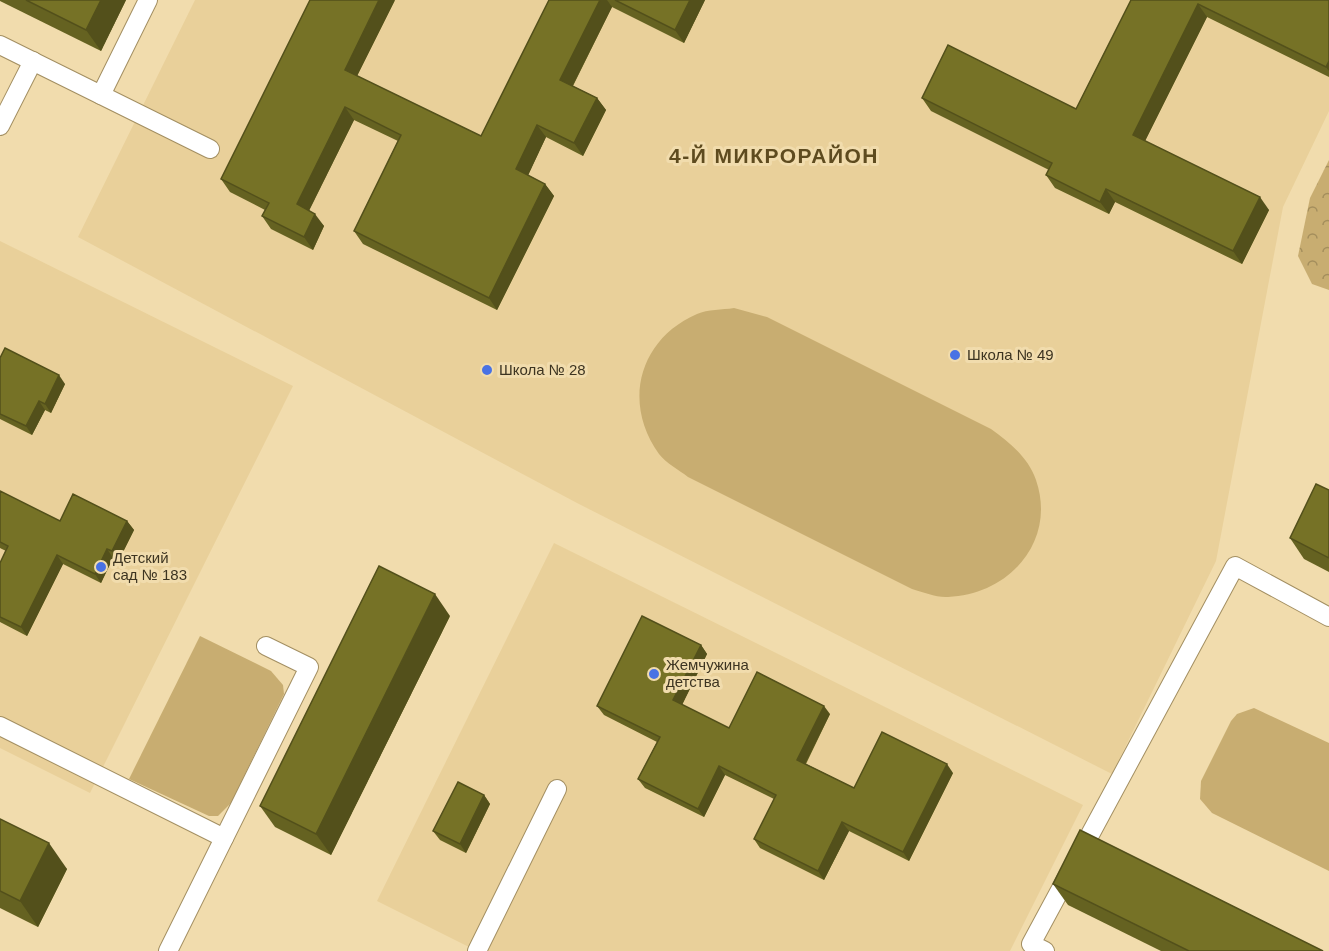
<svg xmlns="http://www.w3.org/2000/svg" width="1329" height="951" font-family="Arial,sans-serif">
  <style>
    .built { fill: #e9d09a }
    .forest { fill: url(#forest-crowns) }
    .park { fill: #c8ad71 }
    .lines { fill: none; stroke-linecap: round; stroke-linejoin: round }
    .service-casing { stroke: #a38f62; stroke-width: 20 }
    .service { stroke: #fff; stroke-width: 18 }
    .wall { fill: #656221 }
    .shaded-wall { fill: #53501b }
    .building { fill: #767226; stroke: #53501b; stroke-width: 1.5 }
    .poi-dot { fill: #4972e4; stroke: #f1dcad; stroke-width: 2 }
    .labels { text-anchor: middle; stroke-width: 6; stroke-linejoin: round; paint-order: stroke }
    .poi-label { font-size: 15px; fill: #3d3421; stroke: #f1dcad; text-anchor: start }
    .district-label { font-size: 21px; font-weight: bold; letter-spacing: 1.5px; fill: #5e4b1f; stroke: #f1dcad }
  </style>
  <defs>
    <pattern id="forest-crowns" width="20" height="18" patternUnits="userSpaceOnUse" patternTransform="scale(1.5)"><rect width="20" height="18" fill="#c8ad71"/><path d="M2 6a3 3 0 1 1 6 0M12 15a3 3 0 1 1 6 0" fill="none" stroke="#a48e5c"/></pattern>
  </defs>
  <rect width="100%" height="100%" fill="#f1dcad"/>
  <!-- built -->
  <g class="built">
    <polygon points="195,0 1329,0 1329,111 1283,207 1216,561 1112,774 577,503 78,237"/>
    <polygon points="0,241 293,386 90,793 0,748"/>
    <polygon points="554,543 1083,805 1010,951 477,951 377,901"/>
  </g>
  <!-- forest -->
  <polygon class="forest" points="1329,160 1329,290 1312,284 1298,256 1310,198"/>
  <!-- park -->
  <g class="park">
    <path d="M 734,308 L 767,317 L 991,429 C 1010,443 1028,457 1036,480 C 1057,541 1009,595 948,597 C 937,598 923,592 912,589 L 688,477 C 679,470 666,463 659,454 C 622,403 639,339 697,314 C 708,309 722,310 734,308 Z"/>
    <polygon points="200,636 271,671 283,685 284,694 231,803 218,816 209,816 129,779"/>
    <polygon points="1254,708 1329,743 1329,871 1212,813 1200,799 1201,781 1231,721 1237,714"/>
  </g>
  <g class="lines">
    <defs>
      <g id="service">
        <polyline points="0,45 210,149"/>
        <polyline points="101,95 148,0"/>
        <polyline points="0,126 33,61"/>
        <polyline points="0,726 224,838"/>
        <polyline points="168,951 309,667 266,646"/>
        <polyline points="477,951 557,789"/>
        <polyline points="1045,951 1031,944 1235,566 1329,617"/>
      </g>
    </defs>
    <!-- service casing -->
    <use href="#service" class="service-casing"/>
    <!-- service -->
    <use href="#service" class="service"/>
  </g>
  <!-- wall -->
  <g class="wall">
    <polygon points="0,0 126,0 101,51 0,1"/>
    <polygon points="395,0 357,76 481,136 549,0 705,0 684,43 612,7 573,86 597,98 606,110 583,156 546,137 528,175 545,184 554,196 497,310 363,244 354,231 398,141 354,120 309,210 324,226 313,250 271,229 262,216 265,210 230,192 221,179"/>
    <polygon points="1131,0 1329,0 1329,77 1207,17 1145,141 1269,210 1242,264 1115,202 1109,214 1055,188 1046,175 1049,170 931,111 922,98 1076,109"/>
    <polygon points="0,358 65,384 51,413 45,410 32,435 0,419"/>
    <polygon points="1329,490 1329,572 1304,559 1290,538"/>
    <polygon points="0,491 60,521 127,521 134,530 119,560 113,558 101,583 63,564 27,636 0,622 0,563 6,551 0,548"/>
    <polygon points="450,616 331,855 275,827 260,806"/>
    <polygon points="701,645 707,654 682,705 729,728 830,714 806,764 854,788 953,773 909,861 849,831 824,880 760,848 754,839 774,799 725,775 704,817 645,788 638,779 657,742 604,715 597,706"/>
    <polygon points="484,795 490,804 466,853 440,840 433,831"/>
    <polygon points="0,819 67,869 38,927 0,908"/>
    <polygon points="1053,884 1323,951 1161,951 1068,905"/>
  </g>
  <!-- shaded-wall -->
  <g class="shaded-wall">
    <polygon points="101,0 126,0 101,51 86,30"/>
    <polygon points="379,0 395,0 354,82 345,70"/>
    <polygon points="600,0 607,0 612,7 569,93 560,80"/>
    <polygon points="690,0 705,0 684,43 675,30"/>
    <polygon points="1198,4 1207,17 1142,147 1133,135"/>
    <polygon points="1329,61 1329,71 1326,67"/>
    <polygon points="597,98 606,110 583,156 574,143"/>
    <polygon points="345,107 354,120 306,217 297,204"/>
    <polygon points="537,125 546,137 525,182 516,169"/>
    <polygon points="545,184 554,196 497,310 489,298"/>
    <polygon points="1106,189 1115,202 1109,214 1100,202"/>
    <polygon points="1260,197 1269,210 1242,264 1233,251"/>
    <polygon points="315,214 324,226 313,250 304,237"/>
    <polygon points="59,375 65,384 51,413 45,404"/>
    <polygon points="39,401 45,410 32,435 26,426"/>
    <polygon points="127,521 134,530 119,560 112,551"/>
    <polygon points="107,549 113,558 101,583 95,574"/>
    <polygon points="57,555 63,564 27,636 21,627"/>
    <polygon points="435,594 450,616 331,855 316,834"/>
    <polygon points="701,645 707,654 680,709 673,700"/>
    <polygon points="824,706 830,714 803,768 797,760"/>
    <polygon points="947,764 953,773 909,861 903,852"/>
    <polygon points="719,766 725,775 704,817 698,809"/>
    <polygon points="484,795 490,804 466,853 460,844"/>
    <polygon points="842,822 849,831 824,880 818,871"/>
    <polygon points="49,843 67,869 38,927 20,901"/>
  </g>
  <!-- building -->
  <g class="building">
    <polygon points="26,0 101,0 86,30"/>
    <polygon points="310,0 379,0 345,70 481,136 549,0 600,0 560,80 597,98 574,143 537,125 516,169 545,184 489,298 354,231 401,135 345,107 297,204 315,214 304,237 262,216 269,203 221,179"/>
    <polygon points="615,0 690,0 675,30"/>
    <polygon points="1131,0 1329,0 1329,61 1326,67 1198,4 1133,135 1260,197 1233,251 1106,189 1100,202 1046,175 1052,163 922,98 948,45 1076,109"/>
    <polygon points="5,348 59,375 45,404 39,401 26,426 0,414 0,358"/>
    <polygon points="1316,484 1329,490 1329,558 1290,538"/>
    <polygon points="0,491 60,521 73,494 127,521 112,551 107,549 95,574 57,555 21,627 0,617 0,563 8,546 0,542"/>
    <polygon points="379,566 435,594 316,834 260,806"/>
    <polygon points="642,616 701,645 673,700 729,728 757,672 824,706 797,760 854,788 882,732 947,764 903,852 842,822 818,871 754,839 776,795 719,766 698,809 638,779 660,737 597,706"/>
    <polygon points="458,782 484,795 460,844 433,831"/>
    <polygon points="0,819 49,843 20,901 0,891"/>
    <polygon points="1080,830 1323,951 1189,951 1053,884"/>
  </g>
  <!-- markers -->
  <g class="poi-dot">
    <circle cx="955" cy="355" r="6"/>
    <circle cx="487" cy="370" r="6"/>
    <circle cx="101" cy="567" r="6"/>
    <circle cx="654" cy="674" r="6"/>
  </g>
  <g class="labels">
    <!-- poi labels -->
    <g class="poi-label">
      <text x="967" y="360">Школа № 49</text>
      <text x="499" y="375">Школа № 28</text>
      <text x="113" y="563">Детский<tspan x="113" dy="17">сад № 183</tspan></text>
      <text x="666" y="670">Жемчужина<tspan x="666" dy="17">детства</tspan></text>
    </g>
    <!-- district labels -->
    <g class="district-label">
      <text x="774" y="163">4-Й МИКРОРАЙОН</text>
    </g>
  </g>
</svg>
